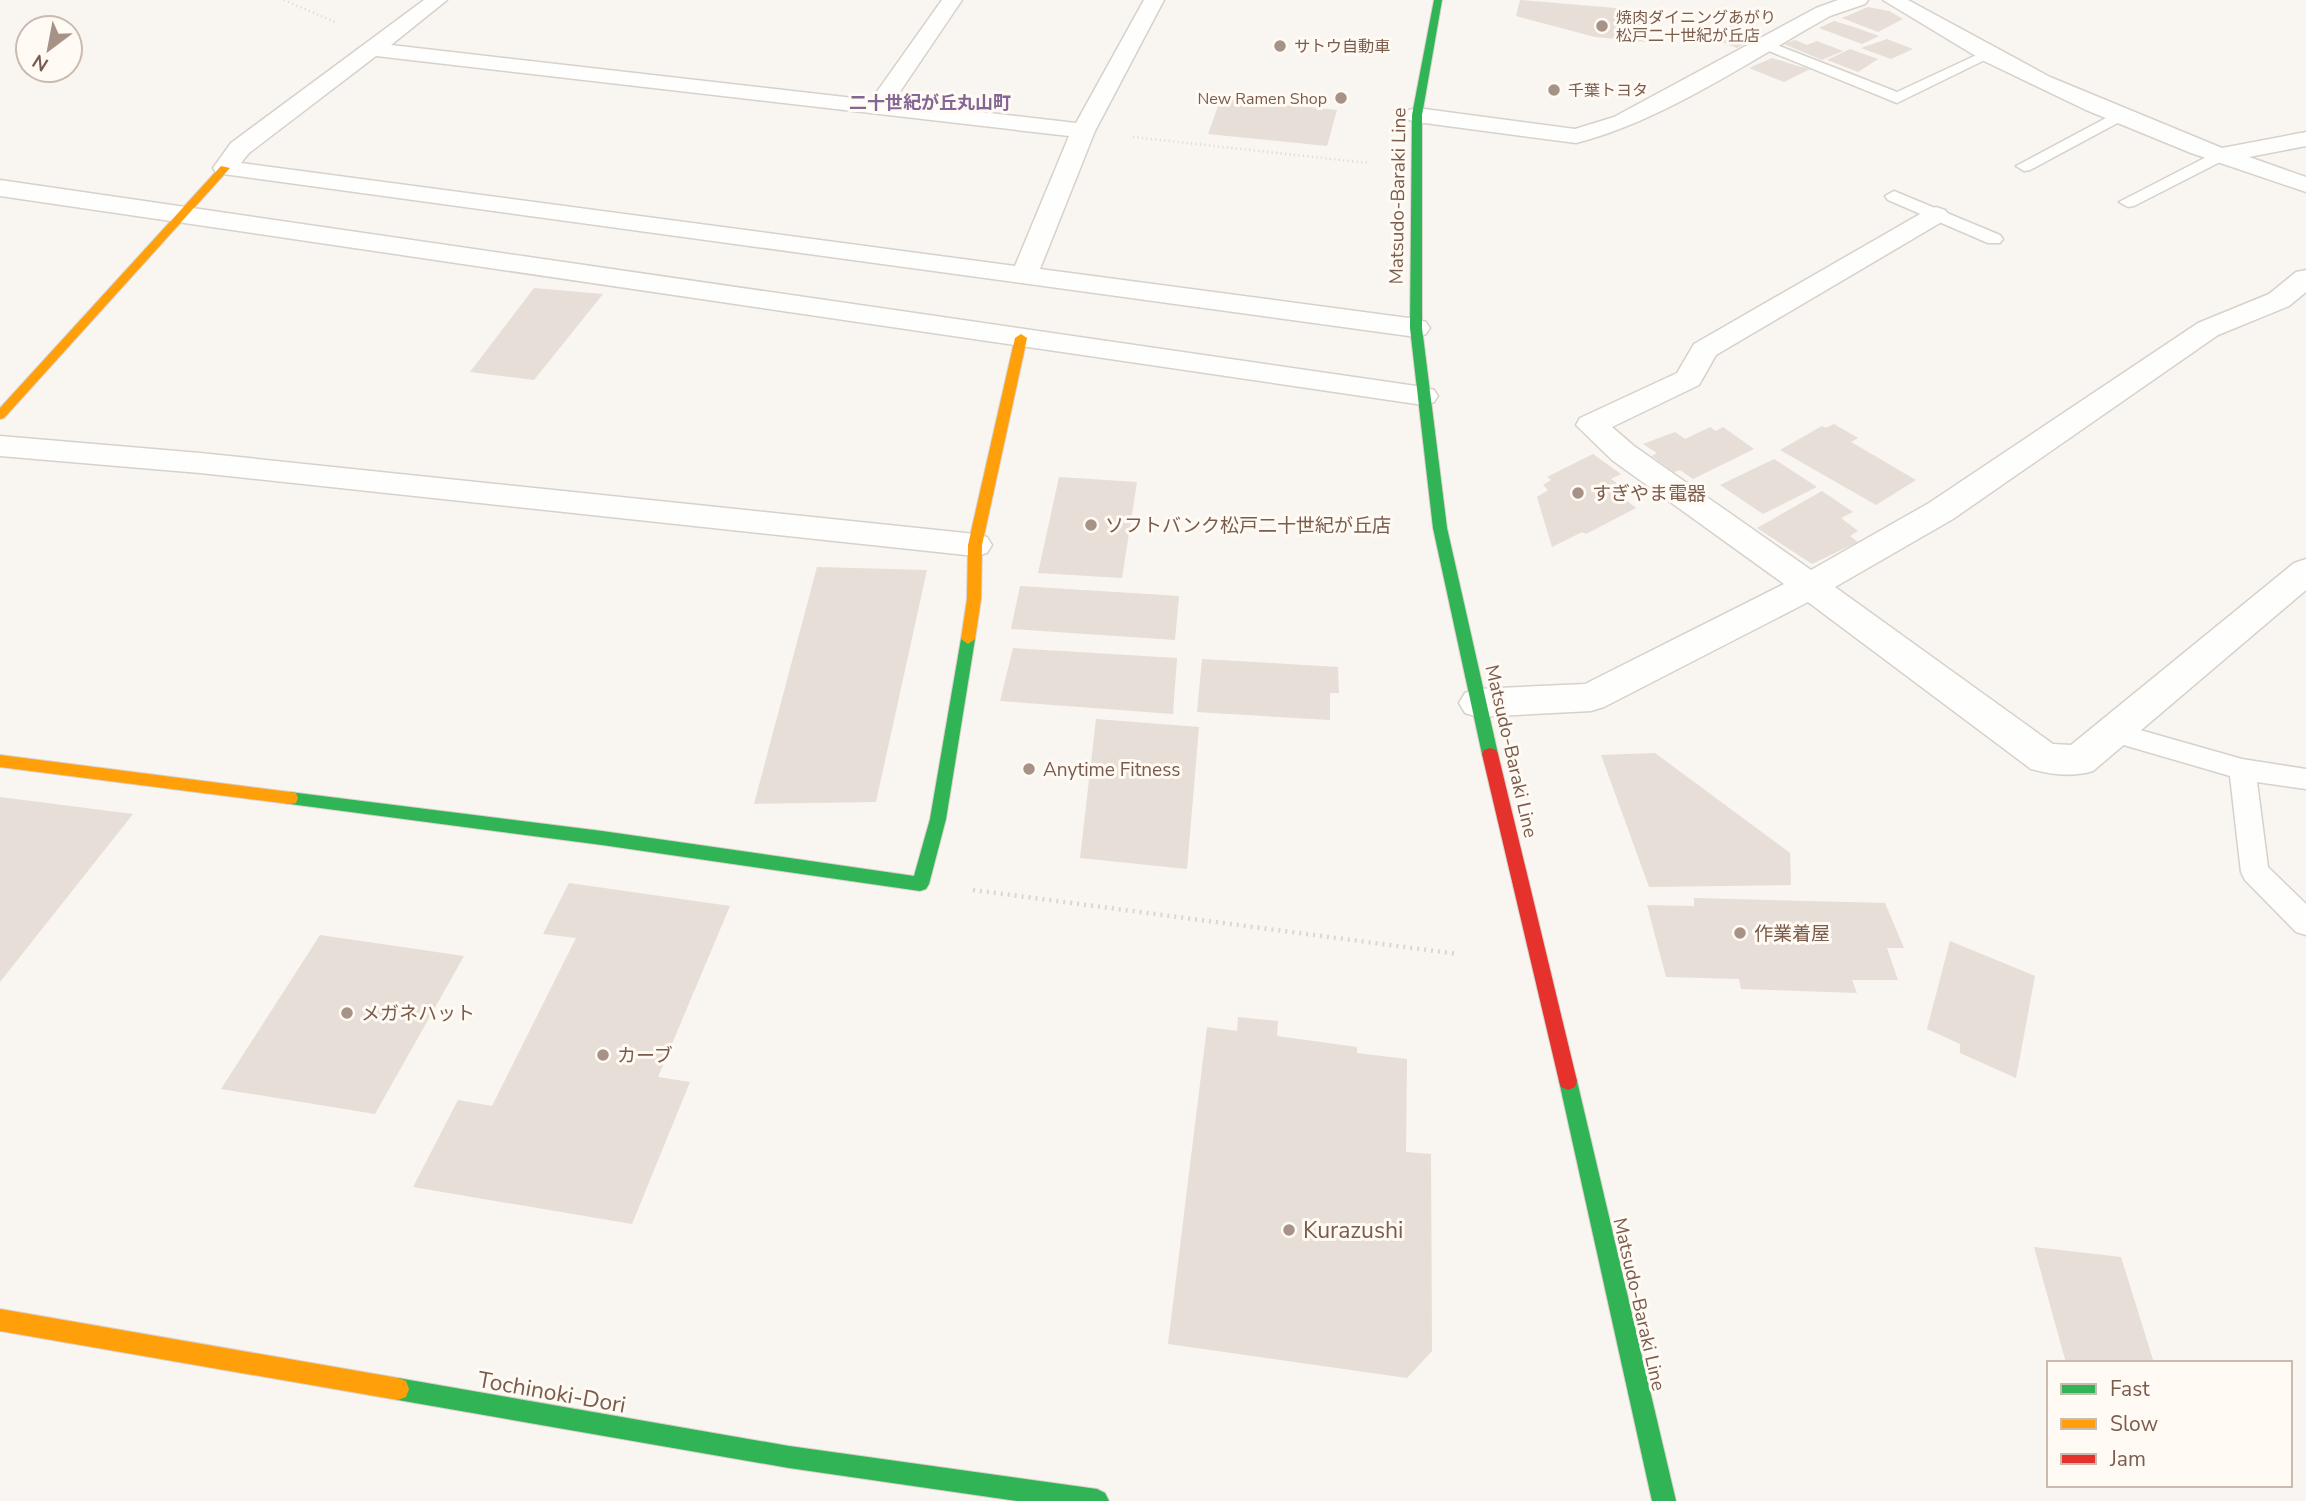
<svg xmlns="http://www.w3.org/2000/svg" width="2306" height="1501" font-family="'Nunito Sans','Noto Sans JP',sans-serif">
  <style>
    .building { fill: #e6ded7 }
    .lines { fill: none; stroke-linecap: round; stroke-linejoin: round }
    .lane-casing { stroke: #d7d1cb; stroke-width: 3 }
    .street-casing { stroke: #d7d1cb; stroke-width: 3 }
    .fast-casing { stroke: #d9d2cb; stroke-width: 2 }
    .slow-casing { stroke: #d9d2cb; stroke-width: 2 }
    .jam-casing { stroke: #d9d2cb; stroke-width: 2 }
    .path-far1 { stroke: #dcd5d0; stroke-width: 2.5; stroke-dasharray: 1 3.5; stroke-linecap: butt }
    .path { stroke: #dcd5d0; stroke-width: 4.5; stroke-dasharray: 2 5; stroke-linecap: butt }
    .lane { fill: #fefefd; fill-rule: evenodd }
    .street { fill: #fefefd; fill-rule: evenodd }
    .fast { fill: #30b455; fill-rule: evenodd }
    .slow { fill: #ff9f0a; fill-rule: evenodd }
    .jam { fill: #e5322d; fill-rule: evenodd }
    .poi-dot { fill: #a69286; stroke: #fffaf3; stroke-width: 2.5 }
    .labels { text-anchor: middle; stroke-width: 6; stroke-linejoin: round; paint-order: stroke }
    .far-poi-label { font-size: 16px; fill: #7a5c4d; stroke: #fffaf3; text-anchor: start }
    .far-neighbourhood-label { font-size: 18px; font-weight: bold; fill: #846695; stroke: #fffaf3 }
    .street-label { font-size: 19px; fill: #7a5c4d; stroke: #fffaf3 }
    .poi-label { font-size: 19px; fill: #7a5c4d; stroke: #fffaf3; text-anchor: start }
    .near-poi-label { font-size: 23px; fill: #7a5c4d; stroke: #fffaf3; text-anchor: start }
    .near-street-label { font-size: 23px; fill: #7a5c4d; stroke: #fffaf3 }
  </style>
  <rect width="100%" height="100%" fill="#f9f5f0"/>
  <!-- building -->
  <g class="building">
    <polygon points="1520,0 1650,11 1647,42 1595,37 1516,16"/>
    <polygon points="1868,7 1889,11 1903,19 1878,32 1842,18"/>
    <polygon points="1834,21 1854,27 1879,36 1862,44 1819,28"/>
    <polygon points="1731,25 1760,36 1737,48 1706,36"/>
    <polygon points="1887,39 1913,49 1891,59 1861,48"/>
    <polygon points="1795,40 1807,45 1817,41 1843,51 1822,60 1784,44"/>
    <polygon points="1850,49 1878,59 1858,72 1827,60"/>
    <polygon points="1772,58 1798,66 1810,69 1784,82 1749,68"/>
    <polygon points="1221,98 1337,110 1327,146 1208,134"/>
    <polygon points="534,288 603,294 534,380 470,372"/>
    <polygon points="1834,424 1858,438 1851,442 1916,480 1876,505 1780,450 1822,426 1826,428"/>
    <polygon points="1710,427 1716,431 1723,427 1754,449 1693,479 1680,470 1674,472 1652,456 1657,453 1643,444 1675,432 1685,439"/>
    <polygon points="1593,454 1621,474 1611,479 1624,488 1617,493 1636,508 1586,534 1582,532 1552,547 1537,497 1548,490 1543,485 1551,480 1547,477"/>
    <polygon points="1774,459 1817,487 1763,514 1720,485"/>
    <polygon points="1059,477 1137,482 1122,578 1038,573"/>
    <polygon points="1822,491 1853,512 1841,518 1858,531 1850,536 1858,542 1812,564 1757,528"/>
    <polygon points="817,567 927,570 876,802 754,804"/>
    <polygon points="1020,586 1179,596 1175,640 1011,629"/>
    <polygon points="1013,648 1177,658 1173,714 1000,701"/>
    <polygon points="1202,659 1338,667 1339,693 1330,693 1330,720 1197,712"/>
    <polygon points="1096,719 1199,727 1187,869 1080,858"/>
    <polygon points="1655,753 1790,853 1791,885 1649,887 1601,755"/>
    <polygon points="0,797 133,814 0,982"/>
    <polygon points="569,883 730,906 658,1077 690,1082 632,1224 413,1187 458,1100 492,1106 576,938 543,934"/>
    <polygon points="1694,898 1885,903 1904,948 1887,948 1898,980 1852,980 1857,993 1741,989 1739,979 1666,977 1647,905 1694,906"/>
    <polygon points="320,935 464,956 375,1114 221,1089"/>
    <polygon points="1950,941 2035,976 2016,1078 1960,1053 1960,1044 1927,1029"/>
    <polygon points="1238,1017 1278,1021 1277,1036 1357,1047 1357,1053 1407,1059 1406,1152 1431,1154 1432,1351 1407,1378 1168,1344 1207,1027 1237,1031"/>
    <polygon points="2034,1247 2121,1257 2154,1363 2066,1363"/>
  </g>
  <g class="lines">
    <defs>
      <g id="lane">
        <polygon points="1764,40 1897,92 1985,51 1990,50 1997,54 1897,103 1759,47 1759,41"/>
        <polygon points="2119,111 2127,116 2125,119 2030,170 2024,171 2016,166"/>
        <polygon points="2218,151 2224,152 2224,160 2134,206 2128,207 2119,202"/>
        <polygon points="1894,191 2000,235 2003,239 2000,243 1988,243 1888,200 1885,196"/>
        <polygon points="2112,722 2242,759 2306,769 2306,789 2257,782 2268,867 2306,904 2306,935 2296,932 2245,880 2241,872 2230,776 2103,739 2099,732 2103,725"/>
      </g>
      <g id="street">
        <path d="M 424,0 L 447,0 L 391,45 L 871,100 L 942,0 L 962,0 L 893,102 L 1076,123 L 1144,0 L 1164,0 L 1095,131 L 1040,269 L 1416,319 L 1426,322 L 1430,328 L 1426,334 L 1416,337 L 216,173 L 213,168 L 231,143 ZM 376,56 L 1069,136 L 1015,266 L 241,163 L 249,153 Z"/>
        <path d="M 1838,0 L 1868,0 L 1865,4 L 1830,16 C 1753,59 1661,122 1576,143 L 1417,122 L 1409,120 L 1405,115 L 1409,110 L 1417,108 L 1575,129 L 1614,117 L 1816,8 Z"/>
        <polygon points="1883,0 1908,0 2050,77 2222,148 2306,132 2306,146 2249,157 2306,177 2306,192 2191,153 2086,110 1984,61"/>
        <polygon points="0,180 1423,387 1434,390 1438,396 1434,402 1423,405 0,196"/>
        <path d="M 1936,207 L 1945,210 L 1949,215 L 1945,220 L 1716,355 L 1699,385 L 1612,427 L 1634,446 L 1811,570 L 1929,503 L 2198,323 L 2269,294 L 2296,272 L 2306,270 L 2306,292 L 2289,306 L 2218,335 L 1953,519 L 1835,587 L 2053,744 L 2071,745 L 2294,563 L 2306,559 L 2306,590 L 2093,771 C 2073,777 2051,775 2031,769 L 1808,602 L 1604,707 L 1591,711 L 1478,717 L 1465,713 L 1459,703 L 1465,693 L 1478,689 L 1585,684 L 1784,584 L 1612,460 L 1576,425 L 1580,418 L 1677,373 L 1694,344 L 1927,210 Z"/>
        <polygon points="0,436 200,453 975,534 987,537 992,545 987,553 975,556 200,473 0,456"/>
      </g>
      <g id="fast">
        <polygon points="1434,0 1442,0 1422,115 1422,328 1447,528 1498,754 1496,758 1484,758 1482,754 1433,528 1410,328 1412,115"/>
        <polygon points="968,634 975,639 946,819 929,884 926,889 920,891 602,845 290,804 284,803 282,798 284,793 290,792 602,831 914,876 930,819 961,639"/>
        <polygon points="1568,1072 1575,1075 1577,1081 1676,1501 1652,1501 1559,1081 1561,1075"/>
        <polygon points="398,1378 789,1446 1097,1489 1105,1493 1109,1501 1017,1501 789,1468 398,1400 390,1397 387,1389 390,1381"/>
      </g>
      <g id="slow">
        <polygon points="221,166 230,168 4,418 0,419 0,408"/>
        <polygon points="1021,334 1027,338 982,545 981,599 975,639 968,644 961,639 967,599 968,545 1015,338"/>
        <polygon points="0,755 290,792 296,793 298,798 296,803 290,804 0,767"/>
        <polygon points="0,1309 398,1378 406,1381 409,1389 406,1397 398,1400 0,1331"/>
      </g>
      <polygon id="jam" points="1490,748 1496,750 1498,754 1577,1081 1575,1087 1568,1090 1561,1087 1559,1081 1482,754 1484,750"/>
    </defs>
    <!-- lane casing -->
    <use href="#lane" class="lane-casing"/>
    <!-- street casing -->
    <use href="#street" class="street-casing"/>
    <!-- fast casing -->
    <use href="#fast" class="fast-casing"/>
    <!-- slow casing -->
    <use href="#slow" class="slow-casing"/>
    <!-- jam casing -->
    <use href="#jam" class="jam-casing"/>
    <!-- path-far1 -->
    <g class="path-far1">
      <polyline points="284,0 335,22"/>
      <polyline points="1133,137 1368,163"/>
    </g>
    <!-- path -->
    <polyline class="path" points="973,890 1458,954"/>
    <!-- lane -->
    <use href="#lane" class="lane"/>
    <!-- street -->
    <use href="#street" class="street"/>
    <!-- fast -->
    <use href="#fast" class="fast"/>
    <!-- slow -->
    <use href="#slow" class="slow"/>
    <!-- jam -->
    <use href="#jam" class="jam"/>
  </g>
  <!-- markers -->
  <g class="poi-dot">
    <circle cx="1602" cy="26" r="7"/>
    <circle cx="1280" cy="46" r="7"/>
    <circle cx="1554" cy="90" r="7"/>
    <circle cx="1341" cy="98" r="7"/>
    <circle cx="1578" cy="493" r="7"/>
    <circle cx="1091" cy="525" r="7"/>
    <circle cx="1029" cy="769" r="7"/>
    <circle cx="1740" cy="933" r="7"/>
    <circle cx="347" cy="1013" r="7"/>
    <circle cx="603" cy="1055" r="7"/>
    <circle cx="1289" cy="1230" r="7"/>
  </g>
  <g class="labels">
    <!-- far-poi labels -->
    <g class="far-poi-label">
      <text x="1616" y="23">焼肉ダイニングあがり<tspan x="1616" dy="18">松戸二十世紀が丘店</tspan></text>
      <text x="1294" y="52">サトウ自動車</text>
      <text x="1568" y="96">千葉トヨタ</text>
      <text x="1327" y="104" text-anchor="end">New Ramen Shop</text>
    </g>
    <!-- far-neighbourhood labels -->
    <g class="far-neighbourhood-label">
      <text x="930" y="109">二十世紀が丘丸山町</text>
    </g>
    <!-- street labels -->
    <g class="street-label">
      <text transform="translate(1397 196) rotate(-89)" y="7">Matsudo-Baraki Line</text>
      <text transform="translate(1512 751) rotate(77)" y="7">Matsudo-Baraki Line</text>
      <text transform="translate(1640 1304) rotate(77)" y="7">Matsudo-Baraki Line</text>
    </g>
    <!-- poi labels -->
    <g class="poi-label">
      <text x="1592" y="500">すぎやま電器</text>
      <text x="1105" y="532">ソフトバンク松戸二十世紀が丘店</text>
      <text x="1043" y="776">Anytime Fitness</text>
      <text x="1754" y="940">作業着屋</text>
      <text x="361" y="1020">メガネハット</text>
      <text x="617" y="1062">カーブ</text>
    </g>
    <!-- near-poi labels -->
    <g class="near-poi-label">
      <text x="1303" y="1238">Kurazushi</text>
    </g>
    <!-- near-street labels -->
    <g class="near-street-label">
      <text transform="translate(552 1392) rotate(10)" y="8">Tochinoki-Dori</text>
    </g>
  </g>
  <!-- legend -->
  <rect x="2047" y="1361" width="245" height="126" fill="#fffaf3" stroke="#cabbb1" stroke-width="2"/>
  <rect x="2061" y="1384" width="35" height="10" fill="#30b455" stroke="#cabbb1" stroke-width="2"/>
  <text x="2110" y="1396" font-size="21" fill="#7a5c4d">Fast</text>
  <rect x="2061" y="1419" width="35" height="10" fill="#ff9f0a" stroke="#cabbb1" stroke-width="2"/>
  <text x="2110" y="1431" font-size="21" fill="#7a5c4d">Slow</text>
  <rect x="2061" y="1454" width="35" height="10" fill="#e5322d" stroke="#cabbb1" stroke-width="2"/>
  <text x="2110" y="1466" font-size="21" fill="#7a5c4d">Jam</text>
  <!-- north arrow -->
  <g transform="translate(49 49) rotate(212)"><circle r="33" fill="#fffaf3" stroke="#cabbb1" stroke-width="2"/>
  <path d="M0-5L12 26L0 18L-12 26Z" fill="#a69286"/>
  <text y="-10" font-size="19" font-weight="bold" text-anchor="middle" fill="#7a5c4d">N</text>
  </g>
</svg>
